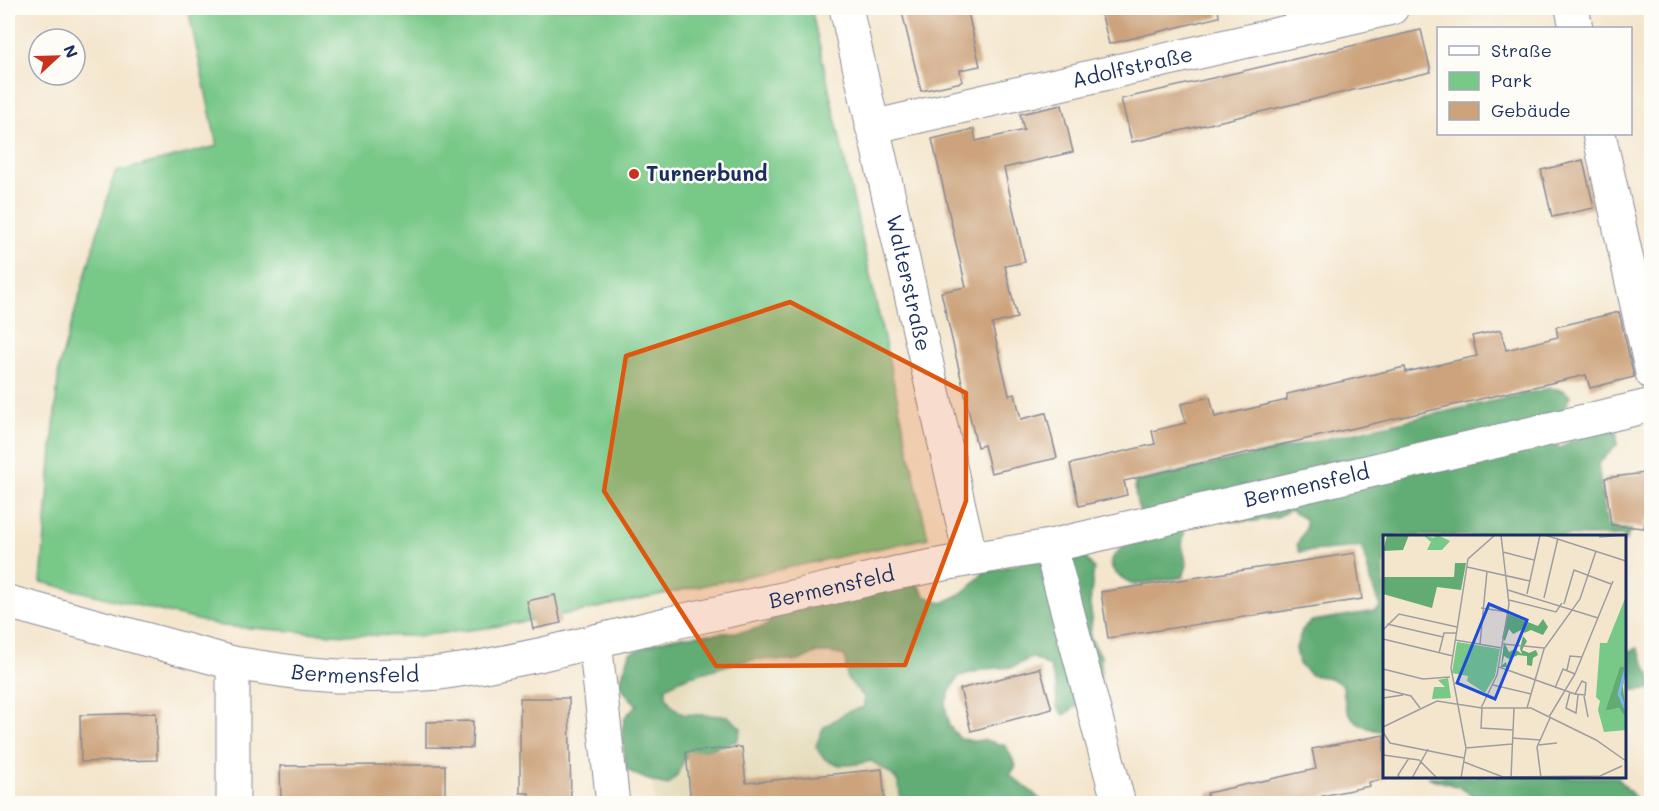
<svg xmlns="http://www.w3.org/2000/svg" width="1659" height="811" font-family="Mali,sans-serif">
  <style>
    .built { fill: #e5dbba }
    .green { fill: #78c888; stroke: #4a7c73; stroke-width: 1.5 }
    .forest { fill: #62ac74; stroke: #3e6e69; stroke-width: 1.5 }
    .building { fill: #cca37b }
    .lines { fill: none; stroke-linecap: round; stroke-linejoin: round }
    .street-casing { stroke: #888a96; stroke-width: 35 }
    .street { stroke: #fff; stroke-width: 33 }
    .marked { fill: #de5710; fill-opacity: 0.2; stroke: #de5710; stroke-width: 4.5; stroke-linejoin: round }
    .poi-dot { fill: #c8321e; stroke: #fdfcf7; stroke-width: 2 }
    .labels { text-anchor: middle; stroke-width: 5; stroke-linejoin: round; paint-order: stroke }
    .street-label { font-size: 21px; fill: #1b2f5e; stroke: #fdfcf7 }
    .poi-label { font-size: 21px; font-weight: bold; fill: #1b2f5e; stroke: #fdfcf7; text-anchor: start }
    .inset-river { fill: none; stroke: #7eb8ef; stroke-width: 3 }
    .inset-road { fill: none; stroke: #9d9da1; stroke-width: 1.5 }
    .view { fill: #1d4ed8; fill-opacity: 0.15; stroke: #1d4ed8; stroke-width: 3 }
    .inset-edge { fill: none; stroke: #1b2f5e; stroke-width: 3 }
  </style>
  <rect width="100%" height="100%" fill="#fdfcf7"/>
  <filter id="ink" filterUnits="userSpaceOnUse"><feTurbulence type="fractalNoise" baseFrequency=".0167" numOctaves="2"/><feDisplacementMap in="SourceGraphic" scale="12" xChannelSelector="R" yChannelSelector="G"/><feConvolveMatrix kernelMatrix="1 2 1 2 8 2 1 2 1" color-interpolation-filters="sRGB"/></filter>
  <filter id="wash" filterUnits="userSpaceOnUse"><feTurbulence type="fractalNoise" baseFrequency=".008" numOctaves="4" result="noise"/><feDisplacementMap in="SourceGraphic" scale="24" xChannelSelector="R" yChannelSelector="G"/><feGaussianBlur stdDeviation="1.35" result="paint"/><feColorMatrix in="noise" values="0 0 0 0 0 0 0 0 0 0 0 0 0 0 0 0 0 1.4 0 .05"/><feComposite in="paint" operator="in"/></filter>
  <g filter="url(#wash)">
    <rect width="100%" height="100%" fill="#f4e6cd"/>
    <!-- built -->
    <polygon class="built" points="905,619 957,803 655,803 642,690 646,669"/>
    <!-- green -->
    <polygon class="green" points="188,8 811,8 928,538 578,612 487,628 418,636 346,635 222,626 41,582 59,367 115,172 217,146"/>
    <!-- forest -->
    <g class="forest">
      <path d="M 1550,388 L 1563,390 L 1570,396 L 1553,437 L 1559,449 C 1582,432 1590,431 1617,431 L 1617,445 L 1598,464 L 1607,527 L 1631,530 L 1625,541 L 1624,536 L 1384,536 L 1384,731 C 1374,732 1356,724 1349,714 C 1344,706 1344,695 1343,685 L 1330,678 L 1311,675 L 1299,664 L 1296,648 L 1302,630 L 1312,621 L 1376,611 L 1380,607 L 1372,585 L 1362,547 L 1299,552 L 1297,544 L 1306,528 L 1305,519 L 1289,510 L 1276,518 L 1253,521 L 1203,521 L 1185,527 L 1182,545 L 1187,565 L 1183,577 L 1134,585 C 1128,581 1118,577 1114,571 C 1101,554 1138,539 1148,533 C 1141,514 1134,502 1135,482 Z"/>
      <path d="M 1079,550 L 1094,568 L 1090,604 L 1092,618 L 1090,637 L 1101,656 L 1100,690 L 1064,715 L 1057,707 L 1056,686 L 1050,667 L 1032,657 L 1013,667 L 986,669 L 959,676 L 951,689 L 945,704 L 949,726 L 960,738 L 972,741 L 985,740 L 1006,746 L 1016,766 L 1010,775 L 1032,792 L 1044,803 L 901,803 C 900,797 900,789 898,783 C 894,773 879,767 871,761 C 850,766 826,771 816,746 L 823,728 L 847,712 L 864,707 L 864,697 L 847,678 L 845,656 L 831,653 L 815,653 L 799,661 L 760,659 L 739,662 L 684,678 L 666,687 L 666,696 L 671,705 L 683,714 L 728,716 L 741,728 L 737,741 L 686,756 L 677,775 L 668,785 C 652,782 640,778 626,769 L 622,730 L 625,717 L 637,705 C 632,700 624,693 621,686 C 618,680 628,661 630,653 L 660,641 L 676,637 L 747,631 L 765,626 L 777,615 L 917,583 L 925,596 L 942,603 L 957,596 L 971,586 L 984,572 Z"/>
      <polygon points="1637,648 1651,677 1651,689 1632,690 1625,702 1625,653"/>
      <polygon points="1429,777 1617,777 1640,803 1474,803 1476,797 1459,787 1430,778"/>
    </g>
    <g id="blocks">
      <!-- building -->
      <g class="building">
        <polygon points="901,8 967,8 980,66 960,70 962,82 921,91"/>
        <polygon points="1100,8 1218,8 1219,17 1109,44"/>
        <polygon points="1421,30 1431,72 1132,142 1121,99"/>
        <polygon points="1062,105 1073,152 1004,168 1025,262 1005,266 1017,318 992,324 1009,395 1015,394 1021,419 1046,413 1057,458 991,473 984,445 977,447 941,292 966,287 932,139 974,129 976,141 1024,130 1020,114"/>
        <polygon points="1583,160 1594,208 1552,217 1541,170"/>
        <polygon points="1619,312 1634,377 1590,388 1586,375 1415,414 1124,481 1127,495 1079,506 1070,464 1155,444 1152,431 1186,423 1181,404 1210,397 1215,417 1287,400 1287,394 1405,367 1406,372 1477,356 1472,336 1501,330 1506,350 1558,337 1556,327"/>
        <polygon points="1652,472 1652,520 1645,521 1644,528 1611,525 1605,478"/>
        <polygon points="1355,553 1362,599 1108,638 1101,592"/>
        <polygon points="555,595 561,623 533,629 527,601"/>
        <polygon points="1040,668 1052,709 971,731 960,689"/>
        <polygon points="520,698 569,698 571,804 529,804 529,793 520,793"/>
        <polygon points="156,713 157,760 81,762 80,715"/>
        <polygon points="473,721 472,748 426,747 426,722"/>
        <polygon points="1384,735 1384,779 1369,782 1370,786 1322,796 1324,804 1208,804 1207,793 1316,769 1312,749"/>
        <polygon points="742,747 746,783 882,769 885,804 691,804 686,752"/>
        <polygon points="387,765 445,765 445,804 281,804 280,766"/>
      </g>
    </g>
  </g>
  <g filter="url(#ink)">
    <use href="#blocks" fill-opacity="0" stroke="#888a96" stroke-width="1.5"/>
    <g class="lines">
      <defs>
        <g id="street">
          <path id="s1" d="M 846,8 L 971,559"/>
          <polyline points="1572,8 1576,28"/>
          <path id="s2" d="M 872,127 L 1392,8"/>
          <polyline points="1599,134 1652,373"/>
          <polyline points="1050,546 1119,804"/>
          <path id="s3" d="M 8,602 L 233,663 L 300,673 L 338,676 L 409,675 L 440,673 L 480,667 L 539,655 L 666,624 L 805,594 L 896,573 L 971,559 L 1050,546 L 1652,405"/>
          <polyline points="595,641 613,804"/>
          <polyline points="233,663 233,804"/>
        </g>
      </defs>
      <!-- street casing -->
      <use href="#street" class="street-casing"/>
      <!-- street -->
      <use href="#street" class="street"/>
    </g>
  </g>
  <!-- marked area -->
  <path class="marked" d="M 790,302 L 966,393 L 966,501 L 905,665 L 716,666 L 604,491 L 626,356 Z"/>
  <!-- markers -->
  <circle class="poi-dot" cx="634" cy="174" r="6"/>
  <g class="labels">
    <!-- street labels -->
    <g class="street-label">
      <text dy="7" stroke="none"><textPath href="#s2" startOffset="267">Adolfstraße</textPath></text>
      <text dy="7" stroke="none"><textPath href="#s1" startOffset="282">Walterstraße</textPath></text>
      <text dy="7" stroke="none"><textPath href="#s3" startOffset="1328">Bermensfeld</textPath></text>
      <text dy="7" stroke="none"><textPath href="#s3" startOffset="842">Bermensfeld</textPath></text>
      <text dy="7" stroke="none"><textPath href="#s3" startOffset="356">Bermensfeld</textPath></text>
    </g>
    <!-- poi labels -->
    <g class="poi-label">
      <text x="646" y="181">Turnerbund</text>
    </g>
  </g>
  <!-- overview -->
  <g transform="translate(1383 535)">
    <rect width="243" height="243" fill="#f4e6cd"/>
    <path d="M 40,0 L 50,3 L 55,0 L 67,6 L 59,15 L 44,15 L 48,7 ZM 243,61 L 243,132 L 237,131 L 222,176 L 236,173 L 243,184 L 243,195 L 221,197 L 215,175 L 217,166 L 213,162 L 217,108 L 224,108 ZM 74,107 L 117,114 L 112,141 L 102,158 L 84,146 L 85,141 L 69,138 ZM 65,143 L 68,163 L 49,164 L 51,152 L 62,152 L 55,145 Z" fill="#78c888"/>
    <path d="M 4,0 L 26,0 L 20,15 L 0,16 ZM 72,28 L 83,28 L 78,55 L 54,52 L 49,73 L 0,59 L 0,42 L 71,42 ZM 125,79 L 155,91 L 160,84 L 165,92 L 160,100 L 148,95 L 141,98 L 140,94 L 130,99 L 126,94 L 122,106 L 119,103 ZM 140,101 L 144,106 L 139,115 L 146,118 L 153,115 L 155,120 L 150,123 L 149,131 L 144,130 L 144,121 L 135,120 L 126,124 L 121,121 L 119,130 L 123,127 L 124,132 L 118,132 L 121,107 L 126,117 L 132,114 L 139,119 L 137,114 ZM 237,131 L 243,132 L 240,151 L 243,184 L 236,173 L 222,176 Z" fill="#62ac74"/>
    <path class="inset-river" d="M 243,133 L 236,159 L 243,175"/>
    <path class="inset-road" d="M 162,0 L 243,26M 216,2 L 241,0M 120,17 L 151,25M 84,32 L 147,46M 125,55 L 215,83M 144,59 L 157,0M 161,63 L 175,3M 126,65 L 173,77 L 179,68M 181,69 L 191,35 L 228,49M 98,73 L 125,77M 4,89 L 60,102M 0,95 L 16,79 L 74,92M 0,104 L 70,121M 72,105 L 119,113M 97,109 L 104,36M 120,109 L 161,113M 56,118 L 61,98 L 73,98M 116,132 L 192,159 L 199,146 L 203,148 L 202,160 L 192,159M 0,134 L 40,144 L 67,142M 184,135 L 187,121 L 199,122M 110,150 L 148,159M 172,153 L 180,134 L 192,139M 0,154 L 28,161 L 37,173M 187,157 L 183,173 L 193,178 L 195,160M 201,161 L 205,182M 0,163 L 20,160M 98,173 L 114,140 L 126,69 L 118,0M 99,173 L 98,193 L 130,195M 144,173 L 161,114 L 197,64 L 213,16M 166,182 L 192,139 L 230,46M 0,192 L 54,166 L 99,173 L 148,173 L 213,205 L 243,226M 0,197 L 7,208 L 81,223M 129,203 L 157,205M 155,210 L 174,208M 83,213 L 129,209M 0,220 L 36,225 L 54,243M 81,227 L 120,242 L 217,241 L 239,231M 17,243 L 15,240 L 26,223M 29,243 L 45,214M 78,243 L 83,213 L 68,133 L 85,24 L 112,0M 128,243 L 131,173M 158,243 L 154,212 L 167,183"/>
    <path class="view" d="M 106,69 L 144,85 L 112,164 L 74,148 Z"/>
    <rect width="243" height="243" class="inset-edge"/>
  </g>
  <!-- margin -->
  <rect width="1659" height="811" fill="none" stroke="#fdfcf7" stroke-width="30"/>
  <!-- legend -->
  <rect x="1437" y="27" width="195" height="108" fill="#fdfcf7" stroke="#a3aaba" stroke-width="1.5"/>
  <rect x="1449" y="46" width="30" height="9" fill="#ffffff" stroke="#a3aaba" stroke-width="1.5"/>
  <text x="1491" y="57" font-size="18" fill="#1b2f5e">Straße</text>
  <rect x="1449" y="72" width="30" height="18" fill="#78c888" stroke="#a3aaba" stroke-width="1.5"/>
  <text x="1491" y="87" font-size="18" fill="#1b2f5e">Park</text>
  <rect x="1449" y="102" width="30" height="18" fill="#cca37b" stroke="#a3aaba" stroke-width="1.5"/>
  <text x="1491" y="117" font-size="18" fill="#1b2f5e">Gebäude</text>
  <!-- north arrow -->
  <g transform="translate(57 57) rotate(68)"><circle r="28" fill="#fdfcf7" stroke="#a3aaba" stroke-width="1.5"/>
  <path d="M0-4.5L10 22L0 15L-10 22Z" fill="#c8321e"/>
  <text y="-9" font-size="16" font-weight="bold" text-anchor="middle" fill="#1b2f5e">N</text>
  </g>
</svg>
